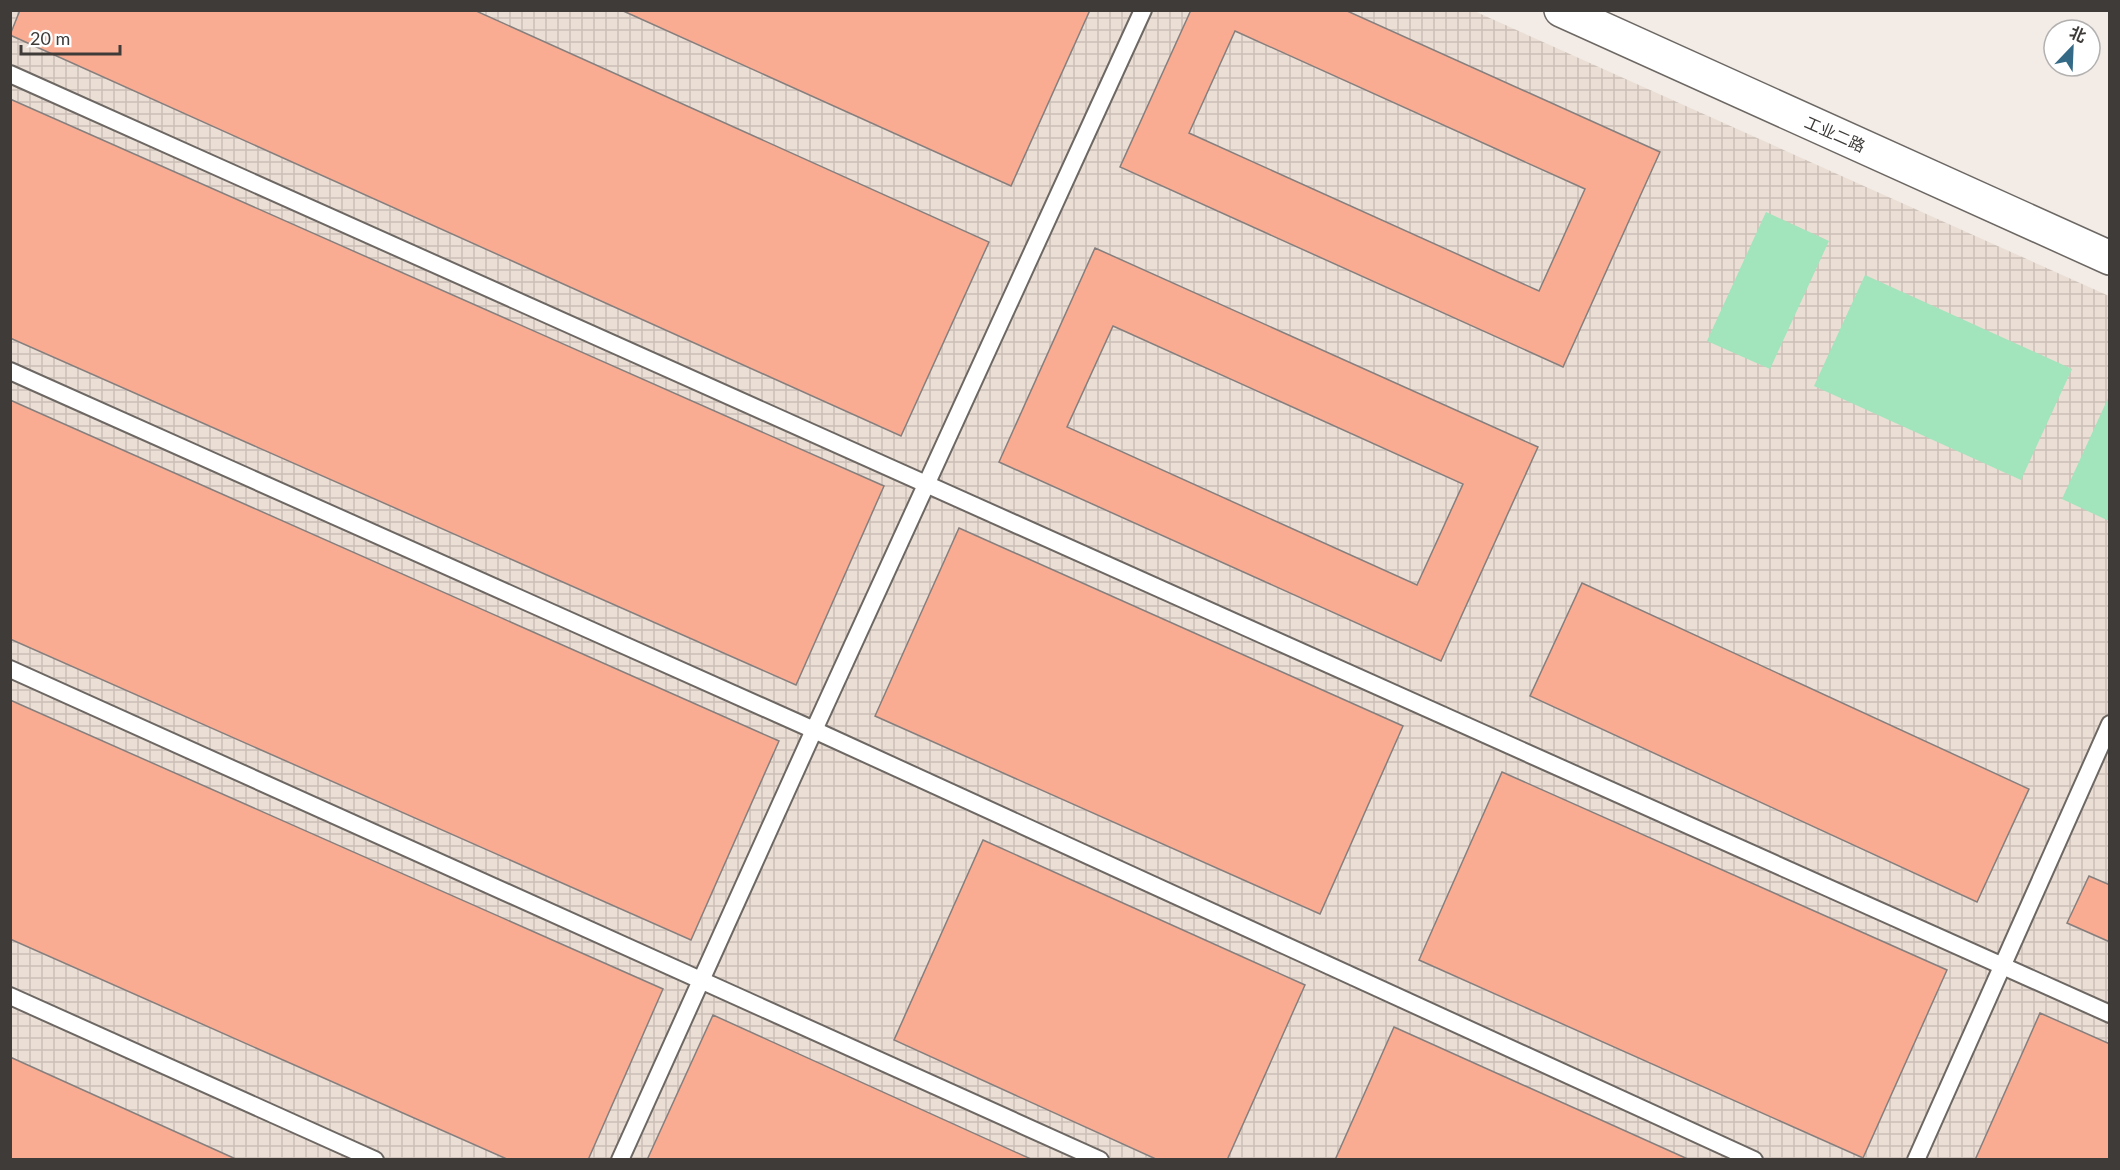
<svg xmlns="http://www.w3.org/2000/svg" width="2120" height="1170" font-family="Lato,'Noto Sans SC',sans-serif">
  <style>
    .industrial { fill: url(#industrial-grid) }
    .grass { fill: #a2e4bc }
    .building { fill: #faac93; stroke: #867f7d; stroke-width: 1.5; fill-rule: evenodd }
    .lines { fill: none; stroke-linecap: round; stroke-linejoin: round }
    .lane-casing { stroke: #6d6864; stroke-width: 20 }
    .street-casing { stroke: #6d6864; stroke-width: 36 }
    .lane { stroke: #fff; stroke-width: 16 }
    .street { stroke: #fff; stroke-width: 33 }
    .labels { text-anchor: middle; stroke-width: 5; stroke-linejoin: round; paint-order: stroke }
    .street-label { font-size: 16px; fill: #3e3b39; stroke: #fff }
  </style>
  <defs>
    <pattern id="industrial-grid" width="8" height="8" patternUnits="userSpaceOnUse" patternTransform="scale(1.5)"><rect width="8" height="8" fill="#ebded4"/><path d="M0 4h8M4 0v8" fill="none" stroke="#cbbfb7"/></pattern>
  </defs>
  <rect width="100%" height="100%" fill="#f2ebe6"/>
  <!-- industrial -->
  <polygon class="industrial" points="10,11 1474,11 2109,296 2109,1159 11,1159"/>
  <!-- grass -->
  <g class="grass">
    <polygon points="1766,212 1829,241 1770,369 1707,341"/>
    <polygon points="1865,275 2072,369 2021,480 1814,386"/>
    <polygon points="2109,396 2109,521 2062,499"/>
  </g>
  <!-- building -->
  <g class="building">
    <polygon points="20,10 474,10 989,242 901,436 10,35"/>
    <polygon points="621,10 1090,10 1011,186"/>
    <path d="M 1191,10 L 1345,10 L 1660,152 L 1563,367 L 1120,167 ZM 1235,31 L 1585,189 L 1539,291 L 1189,133 Z"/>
    <polygon points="10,99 884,486 796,685 10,338"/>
    <path d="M 1095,248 L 1538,447 L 1441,661 L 999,462 ZM 1113,326 L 1463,484 L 1417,585 L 1067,427 Z"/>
    <polygon points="10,400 779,741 691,940 10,639"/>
    <polygon points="959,528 1403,726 1320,914 875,716"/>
    <polygon points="1582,583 2029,789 1977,902 1530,696"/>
    <polygon points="10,700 663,989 588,1160 509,1160 10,939"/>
    <polygon points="1502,772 1947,970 1863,1158 1419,960"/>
    <polygon points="983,840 1305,985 1227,1160 1158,1160 894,1040"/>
    <polygon points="2089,876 2110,885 2110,942 2067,923"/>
    <polygon points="2040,1013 2110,1044 2110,1160 1975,1160"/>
    <polygon points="713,1015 1033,1160 647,1160"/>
    <polygon points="1394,1027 1690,1160 1335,1160"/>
    <polygon points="10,1057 238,1160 10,1160"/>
  </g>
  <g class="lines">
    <defs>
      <g id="lane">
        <polyline points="10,74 2110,1014"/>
        <polyline points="10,371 814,730 1754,1160"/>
        <polyline points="10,669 1100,1160"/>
        <polyline points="10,996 375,1160"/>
        <polyline points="620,1160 814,730 1143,10"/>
        <polyline points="1916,1160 2110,724"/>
      </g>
      <polyline id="street" points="1561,10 2110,258"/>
    </defs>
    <!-- lane casing -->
    <use href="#lane" class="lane-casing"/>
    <!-- street casing -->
    <use href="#street" class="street-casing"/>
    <!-- lane -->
    <use href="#lane" class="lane"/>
    <!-- street -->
    <use href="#street" class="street"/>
  </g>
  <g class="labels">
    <!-- street labels -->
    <g class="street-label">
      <text transform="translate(1835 134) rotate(24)" y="6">工业二路</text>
    </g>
  </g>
  <!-- border -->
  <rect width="2120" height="1170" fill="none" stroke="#3e3b39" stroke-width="24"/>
  <!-- north arrow -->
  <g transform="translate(2072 48) rotate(23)"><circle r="28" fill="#ffffff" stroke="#b2b1b0" stroke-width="1.5"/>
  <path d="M0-4.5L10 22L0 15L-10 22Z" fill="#356a86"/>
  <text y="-9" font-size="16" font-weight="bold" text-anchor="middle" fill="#3e3b39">北</text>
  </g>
  <!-- scale -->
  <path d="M21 45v9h99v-9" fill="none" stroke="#3e3b39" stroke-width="3"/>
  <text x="30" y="45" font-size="18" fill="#3e3b39" stroke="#ffffff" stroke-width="4.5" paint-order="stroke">20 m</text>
</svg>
